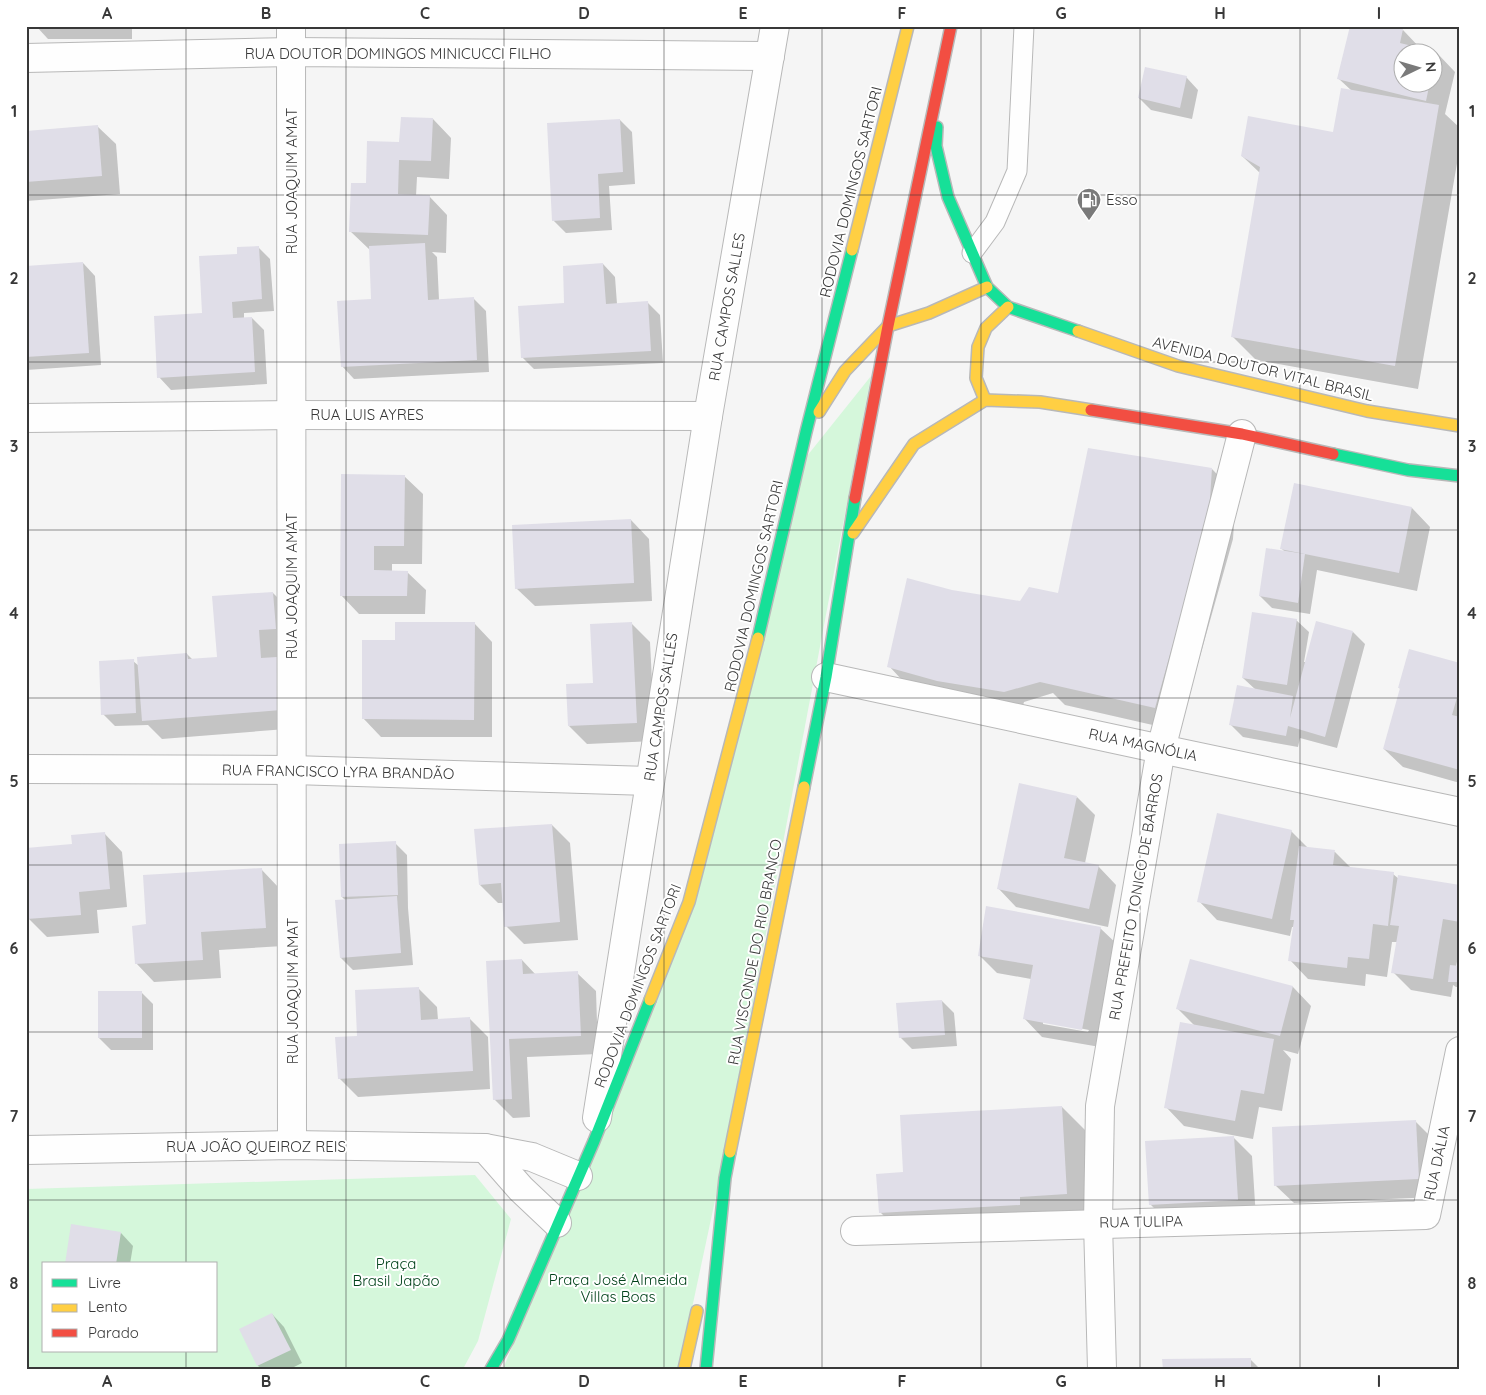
<svg xmlns="http://www.w3.org/2000/svg" width="1486" height="1395" font-family="Quicksand,sans-serif">
  <style>
    .green { fill: #d5f7db; fill-rule: evenodd }
    .shadow { fill: #0003; fill-rule: evenodd }
    .building { fill: #e0dee8 }
    .lines { fill: none; stroke-linecap: round; stroke-linejoin: round }
    .lane-casing { stroke: #b8b8b8; stroke-width: 21 }
    .street-casing { stroke: #b8b8b8; stroke-width: 30 }
    .fast-casing { stroke: #b8b8b8; stroke-width: 14 }
    .slow-casing { stroke: #b8b8b8; stroke-width: 14 }
    .jam-casing { stroke: #b8b8b8; stroke-width: 14 }
    .lane { stroke: #fefefe; stroke-width: 19 }
    .street { stroke: #fefefe; stroke-width: 28 }
    .fast { stroke: #16e098; stroke-width: 11 }
    .slow { stroke: #ffcf43; stroke-width: 11 }
    .jam { stroke: #f24e42; stroke-width: 11 }
    .grid { fill: none; stroke: #383838; stroke-width: 1; stroke-opacity: 0.55 }
    .labels { text-anchor: middle; stroke-width: 4; stroke-linejoin: round; paint-order: stroke }
    .street-label { font-size: 15px; fill: #383838; stroke: #fff }
    .poi-label { font-size: 15px; fill: #383838; stroke: #fff; text-anchor: start }
    .park-label { font-size: 15px; fill: #02431b; stroke: #fff }
    .neatline { fill: none; stroke: #383838; stroke-width: 2 }
    .grid-label { font-size: 16px; text-anchor: middle; font-weight: bold; fill: #383838 }
  </style>
  <rect width="100%" height="100%" fill="#f5f5f5"/>
  <!-- green -->
  <g class="green">
    <polygon points="871,376 720,1177 679,1369 503,1369 693,904 803,461"/>
    <path d="M 475,1175 L 511,1219 L 478,1341 L 463,1369 L 26,1369 L 26,1189 ZM 44,1264 L 216,1264 L 216,1351 L 44,1351 Z"/>
  </g>
  <!-- shadow -->
  <g class="shadow">
    <polygon points="36,26 132,26 132,39 48,39"/>
    <polygon points="155,26 183,26 157,28"/>
    <path d="M 1403,30 L 1421,49 L 1437,53 L 1455,72 L 1445,114 L 1460,128 L 1460,146 L 1418,389 L 1256,360 L 1232,336 L 1260,173 L 1242,156 L 1334,133 L 1352,91 L 1339,79 ZM 1404,52 L 1434,52 L 1434,82 L 1404,82 Z"/>
    <polygon points="1186,77 1198,90 1192,119 1151,110 1139,98"/>
    <polygon points="433,119 451,138 449,179 417,177 416,196 429,196 447,215 446,253 432,252 437,257 439,300 473,298 486,311 489,372 354,379 342,366 372,300 370,250 350,231 367,184 401,143"/>
    <polygon points="620,120 632,132 635,184 609,186 612,230 566,233 553,220"/>
    <polygon points="97,126 116,144 120,194 26,201 26,132"/>
    <polygon points="258,247 270,259 274,311 244,313 244,319 252,318 264,330 267,384 171,390 159,377 203,314 238,255"/>
    <polygon points="83,263 95,276 101,365 26,370 26,267"/>
    <polygon points="603,264 615,277 617,304 648,303 660,315 663,363 534,369 522,357 565,304"/>
    <polygon points="1212,469 1236,494 1233,539 1179,731 1065,705 1053,693 1024,702 1022,709 901,679 889,666 952,591 1020,602 1059,594"/>
    <polygon points="404,476 423,494 422,564 392,564 392,572 407,572 426,590 425,614 359,614 341,595"/>
    <polygon points="1412,508 1430,527 1417,591 1317,570 1310,614 1272,608 1260,596 1286,553 1281,548"/>
    <polygon points="631,520 649,539 652,601 535,606 516,588"/>
    <polygon points="273,593 291,611 294,647 277,648 278,659 295,677 299,728 162,739 148,725 115,726 103,714 133,661 139,666 187,654 193,660 218,658"/>
    <polygon points="1296,620 1309,632 1304,662 1306,662 1353,632 1365,644 1337,748 1300,738 1298,747 1243,737 1231,725 1256,690 1243,678"/>
    <polygon points="474,623 492,642 492,737 381,737 363,718 396,641"/>
    <polygon points="632,624 650,642 655,741 587,744 569,726"/>
    <polygon points="1460,665 1460,783 1403,767 1384,749 1401,689 1399,688"/>
    <polygon points="1077,797 1095,815 1085,863 1098,866 1116,885 1108,927 1016,907 998,888"/>
    <polygon points="552,825 570,843 578,940 524,944 506,926 504,903 498,903 480,885"/>
    <polygon points="1291,831 1308,848 1335,852 1351,868 1393,874 1399,879 1460,887 1460,945 1456,967 1460,967 1460,987 1456,987 1453,985 1451,997 1411,990 1393,972 1397,942 1392,942 1387,977 1366,974 1365,986 1308,979 1290,960 1294,927 1292,927 1290,936 1217,920 1199,901"/>
    <polygon points="104,833 122,852 127,907 97,910 99,933 47,937 28,918 26,906 26,846 29,849 73,845"/>
    <polygon points="395,843 407,855 408,908 413,965 353,970 341,958 346,901 342,897"/>
    <polygon points="261,869 279,888 283,946 219,950 221,978 154,982 136,963 147,926"/>
    <path d="M 1100,928 L 1119,946 L 1100,1047 L 1042,1037 L 1024,1018 L 1031,979 L 997,973 L 979,955 ZM 1043,1021 L 1089,1030 L 1088,1032 L 1043,1024 Z"/>
    <polygon points="522,960 536,975 577,973 596,991 598,1054 527,1057 530,1117 513,1118 494,1099"/>
    <polygon points="1191,960 1293,987 1311,1006 1298,1054 1283,1050 1291,1059 1282,1111 1259,1107 1253,1139 1184,1126 1166,1107 1195,1026 1178,1009"/>
    <polygon points="419,989 437,1007 438,1020 470,1019 488,1037 490,1089 358,1097 339,1078 358,1037"/>
    <polygon points="141,992 153,1004 153,1050 111,1050 99,1038"/>
    <polygon points="942,1001 954,1013 957,1046 912,1049 900,1037"/>
    <polygon points="1062,1107 1086,1131 1091,1218 904,1236 880,1212"/>
    <polygon points="1416,1122 1434,1140 1436,1197 1294,1203 1275,1185"/>
    <polygon points="1233,1137 1252,1156 1256,1218 1169,1223 1150,1204"/>
    <polygon points="121,1233 133,1246 130,1264 66,1264"/>
    <polygon points="272,1314 284,1327 302,1363 290,1369 262,1369 258,1366 241,1329"/>
    <polygon points="1250,1359 1260,1369 1164,1369"/>
  </g>
  <!-- building -->
  <g class="building">
    <polygon points="1350,26 1394,26 1403,29 1400,43 1437,52 1434,66 1434,52 1404,52 1404,82 1430,82 1426,101 1337,79"/>
    <polygon points="1145,67 1187,76 1180,108 1138,98"/>
    <polygon points="1341,88 1439,105 1395,366 1231,337 1260,167 1241,156 1248,116 1333,132"/>
    <polygon points="401,117 433,118 431,161 399,160 398,194 430,195 428,235 349,232 351,183 366,183 367,141 399,142"/>
    <polygon points="620,119 623,172 598,174 600,218 552,221 547,123"/>
    <polygon points="98,125 102,176 26,182 26,131"/>
    <polygon points="425,243 428,300 474,297 477,360 341,367 337,301 371,299 369,246"/>
    <polygon points="259,246 262,299 232,302 233,318 252,317 255,372 157,378 154,316 202,313 199,256 237,254 237,247"/>
    <polygon points="83,262 89,353 26,357 26,266"/>
    <polygon points="603,263 606,304 648,301 651,351 521,358 518,306 564,303 563,266"/>
    <polygon points="1088,448 1212,468 1209,515 1155,708 1040,682 1004,692 937,681 887,667 907,578 952,590 1020,601 1029,587 1058,593"/>
    <polygon points="341,474 405,475 404,546 374,546 374,570 408,571 407,596 340,596"/>
    <polygon points="1294,483 1412,507 1399,573 1280,549"/>
    <polygon points="631,519 634,583 515,589 512,525"/>
    <polygon points="1266,548 1305,554 1298,603 1259,596"/>
    <polygon points="273,592 276,629 259,630 261,658 277,657 281,710 142,721 137,657 187,653 188,659 217,657 212,596"/>
    <polygon points="1252,612 1297,619 1287,685 1242,678"/>
    <polygon points="1316,621 1353,631 1325,737 1288,726 1286,736 1229,725 1237,685 1293,696 1290,718"/>
    <polygon points="395,622 475,622 474,720 362,719 362,640 395,640"/>
    <polygon points="632,622 637,723 568,726 566,684 593,683 590,624"/>
    <polygon points="1409,649 1460,663 1460,687 1452,715 1460,717 1460,770 1383,749 1400,688 1398,688"/>
    <polygon points="134,659 136,713 101,715 99,661"/>
    <polygon points="1019,783 1077,796 1064,858 1099,865 1089,909 997,889"/>
    <polygon points="1217,813 1292,830 1272,919 1197,902"/>
    <polygon points="552,824 560,922 504,927 501,883 479,885 474,829"/>
    <polygon points="105,832 110,889 79,892 81,915 27,919 26,848 72,844 71,835"/>
    <polygon points="396,841 398,895 341,897 339,844"/>
    <polygon points="1299,846 1335,850 1333,865 1394,872 1388,926 1373,924 1369,959 1348,957 1347,968 1288,961 1294,920 1290,920"/>
    <polygon points="262,868 266,928 201,932 203,960 135,964 132,926 146,924 143,875"/>
    <polygon points="1398,875 1460,885 1460,922 1443,919 1433,979 1391,973 1399,926 1390,925"/>
    <polygon points="397,896 401,953 340,958 335,900"/>
    <polygon points="986,906 1101,927 1082,1030 1023,1019 1033,965 978,956"/>
    <polygon points="522,959 523,974 578,971 581,1036 509,1039 512,1099 493,1100 486,961"/>
    <polygon points="1190,959 1293,986 1280,1036 1176,1009"/>
    <polygon points="1450,965 1460,966 1460,982 1448,982"/>
    <polygon points="419,987 421,1020 470,1017 473,1071 338,1079 335,1037 357,1036 355,990"/>
    <rect x="98" y="991" width="44" height="47"/>
    <polygon points="942,1000 945,1035 899,1038 896,1003"/>
    <polygon points="1180,1022 1274,1039 1264,1094 1241,1090 1235,1121 1164,1108"/>
    <polygon points="1062,1106 1067,1194 1020,1197 1020,1205 879,1213 876,1174 903,1172 900,1115"/>
    <polygon points="1416,1120 1419,1179 1274,1186 1272,1127"/>
    <polygon points="1234,1136 1238,1200 1149,1205 1145,1141"/>
    <polygon points="71,1224 121,1232 116,1264 65,1264"/>
    <polygon points="272,1313 291,1350 257,1366 239,1329"/>
    <polygon points="1251,1358 1251,1369 1163,1369 1162,1359"/>
  </g>
  <g class="lines">
    <defs>
      <polyline id="lane" points="972,253 995,222 1017,171 1024,26"/>
      <g id="street">
        <polyline points="291,26 292,1145"/>
        <polyline points="26,58 291,52 770,56"/>
        <polyline points="26,418 292,415 708,416"/>
        <polyline points="826,677 1161,749 1460,812"/>
        <polyline points="26,769 293,770 649,781"/>
        <polyline points="597,1118 708,416 775,26"/>
        <polyline points="485,1148 521,1189 557,1223"/>
        <polyline points="26,1150 292,1145 485,1148 532,1157 578,1176"/>
        <polyline points="855,1231 1426,1215 1460,1051"/>
        <polyline points="1102,1369 1098,1223 1100,1106 1161,749 1242,434"/>
      </g>
      <g id="fast">
        <polyline points="937,127 936,146 948,197 987,287 1008,307 1078,331"/>
        <polyline points="1333,454 1408,470 1460,476"/>
        <polyline points="758,638 806,432 852,250"/>
        <polyline points="804,787 826,677 855,498"/>
        <polyline points="491,1369 508,1340 594,1141 650,1000"/>
        <polyline points="706,1369 725,1178 730,1152"/>
      </g>
      <g id="slow">
        <polyline points="852,250 908,26"/>
        <polyline points="1078,331 1178,366 1367,411 1460,426"/>
        <polyline points="985,400 976,378 978,347 986,328 1008,307"/>
        <polyline points="819,412 845,371 888,326 929,313 987,287"/>
        <polyline points="853,533 914,444 985,400 1040,402 1091,410"/>
        <polyline points="650,1000 689,902 758,638"/>
        <polyline points="730,1152 804,787"/>
        <polyline points="684,1369 697,1311"/>
      </g>
      <g id="jam">
        <polyline points="1091,410 1242,434 1333,454"/>
        <polyline points="855,498 888,326 951,26"/>
      </g>
    </defs>
    <!-- lane casing -->
    <use href="#lane" class="lane-casing"/>
    <!-- street casing -->
    <use href="#street" class="street-casing"/>
    <!-- fast casing -->
    <use href="#fast" class="fast-casing"/>
    <!-- slow casing -->
    <use href="#slow" class="slow-casing"/>
    <!-- jam casing -->
    <use href="#jam" class="jam-casing"/>
    <!-- lane -->
    <use href="#lane" class="lane"/>
    <!-- street -->
    <use href="#street" class="street"/>
    <!-- fast -->
    <use href="#fast" class="fast"/>
    <!-- slow -->
    <use href="#slow" class="slow"/>
    <!-- jam -->
    <use href="#jam" class="jam"/>
  </g>
  <!-- grid -->
  <path class="grid" d="M 186,26 L 186,1264M 346,26 L 346,1369M 504,26 L 504,1369M 664,26 L 664,1369M 822,26 L 822,1369M 981,26 L 981,1369M 1140,26 L 1140,1369M 1300,26 L 1300,1369M 26,195 L 1460,195M 26,362 L 1460,362M 26,530 L 1460,530M 26,698 L 1460,698M 26,865 L 1460,865M 26,1032 L 1460,1032M 26,1200 L 1460,1200M 186,1351 L 186,1369"/>
  <!-- icons -->
  <defs>
    <symbol id="fuel-pin" viewBox="-11 -11 22 30"><path d="M0 17L-7.5 6A9.5 9.5 0 1 1 7.5 6Z" fill="#7a7a7a" stroke="#fff"/><path d="M-5.5-6h7V0h2V4h1.3V-2.5L3-4.5l.8-.8L6-3V5H2.5V1h-1V6h-7ZM-4.2-4.7v3.2H.2V-4.7Z" fill="#fff"/></symbol>
  </defs>
  <g fill-rule="evenodd">
    <use href="#fuel-pin" x="1075" y="186" width="28" height="38"/>
  </g>
  <g class="labels">
    <!-- street labels -->
    <g class="street-label">
      <text x="398" y="59">RUA DOUTOR DOMINGOS MINICUCCI FILHO</text>
      <text transform="translate(292 181) rotate(-90)" y="5">RUA JOAQUIM AMAT</text>
      <text transform="translate(851 192) rotate(-76)" y="5">RODOVIA DOMINGOS SARTORI</text>
      <text transform="translate(727 307) rotate(-80)" y="5">RUA CAMPOS SALLES</text>
      <text transform="translate(1263 369) rotate(14)" y="5">AVENIDA DOUTOR VITAL BRASIL</text>
      <text x="367" y="420">RUA LUIS AYRES</text>
      <text transform="translate(292 586) rotate(-90)" y="5">RUA JOAQUIM AMAT</text>
      <text transform="translate(754 586) rotate(-77)" y="5">RODOVIA DOMINGOS SARTORI</text>
      <text transform="translate(661 707) rotate(-81)" y="5">RUA CAMPOS SALLES</text>
      <text transform="translate(1143 745) rotate(12)" y="5">RUA MAGNÓLIA</text>
      <text transform="translate(338 772) rotate(1)" y="5">RUA FRANCISCO LYRA BRANDÃO</text>
      <text transform="translate(1136 897) rotate(-80)" y="5">RUA PREFEITO TONICO DE BARROS</text>
      <text transform="translate(755 952) rotate(-79)" y="5">RUA VISCONDE DO RIO BRANCO</text>
      <text transform="translate(638 986) rotate(-69)" y="5">RODOVIA DOMINGOS SARTORI</text>
      <text transform="translate(293 991) rotate(-90)" y="5">RUA JOAQUIM AMAT</text>
      <text x="256" y="1152">RUA JOÃO QUEIROZ REIS</text>
      <text transform="translate(1437 1163) rotate(-78)" y="5">RUA DÁLIA</text>
      <text transform="translate(1141 1222) rotate(-1)" y="5">RUA TULIPA</text>
    </g>
    <!-- poi labels -->
    <g class="poi-label">
      <text x="1106" y="205">Esso</text>
    </g>
    <!-- park labels -->
    <g class="park-label">
      <text x="396" y="1269">Praça<tspan x="396" dy="17">Brasil Japão</tspan></text>
      <text x="618" y="1285">Praça José Almeida<tspan x="618" dy="17">Villas Boas</tspan></text>
    </g>
  </g>
  <!-- border -->
  <rect width="1486" height="1395" fill="none" stroke="#ffffff" stroke-width="55"/>
  <!-- legend -->
  <rect x="42" y="1262" width="175" height="90" fill="#ffffff" stroke="#afafaf"/>
  <rect x="52" y="1279" width="25" height="8" fill="#16e098" stroke="#afafaf"/>
  <text x="88" y="1288" font-size="15" fill="#383838">Livre</text>
  <rect x="52" y="1304" width="25" height="8" fill="#ffcf43" stroke="#afafaf"/>
  <text x="88" y="1312" font-size="15" fill="#383838">Lento</text>
  <rect x="52" y="1329" width="25" height="8" fill="#f24e42" stroke="#afafaf"/>
  <text x="88" y="1338" font-size="15" fill="#383838">Parado</text>
  <!-- north arrow -->
  <g transform="translate(1418 68) rotate(85)"><circle r="24" fill="#ffffff" stroke="#afafaf"/>
  <path d="M0-4L9 19L0 12L-9 19Z" fill="#7a7a7a"/>
  <text y="-8" font-size="14" font-weight="bold" text-anchor="middle" fill="#383838">N</text>
  </g>
  <rect x="28" y="28" width="1430" height="1340" class="neatline"/>
  <g class="grid-label">
    <text x="107" y="19">A</text>
    <text x="266" y="19">B</text>
    <text x="425" y="19">C</text>
    <text x="584" y="19">D</text>
    <text x="743" y="19">E</text>
    <text x="902" y="19">F</text>
    <text x="1061" y="19">G</text>
    <text x="1220" y="19">H</text>
    <text x="1379" y="19">I</text>
    <text x="14" y="117">1</text>
    <text x="1472" y="117">1</text>
    <text x="14" y="284">2</text>
    <text x="1472" y="284">2</text>
    <text x="14" y="452">3</text>
    <text x="1472" y="452">3</text>
    <text x="14" y="619">4</text>
    <text x="1472" y="619">4</text>
    <text x="14" y="787">5</text>
    <text x="1472" y="787">5</text>
    <text x="14" y="954">6</text>
    <text x="1472" y="954">6</text>
    <text x="14" y="1122">7</text>
    <text x="1472" y="1122">7</text>
    <text x="14" y="1289">8</text>
    <text x="1472" y="1289">8</text>
    <text x="107" y="1387">A</text>
    <text x="266" y="1387">B</text>
    <text x="425" y="1387">C</text>
    <text x="584" y="1387">D</text>
    <text x="743" y="1387">E</text>
    <text x="902" y="1387">F</text>
    <text x="1061" y="1387">G</text>
    <text x="1220" y="1387">H</text>
    <text x="1379" y="1387">I</text>
  </g>
</svg>
